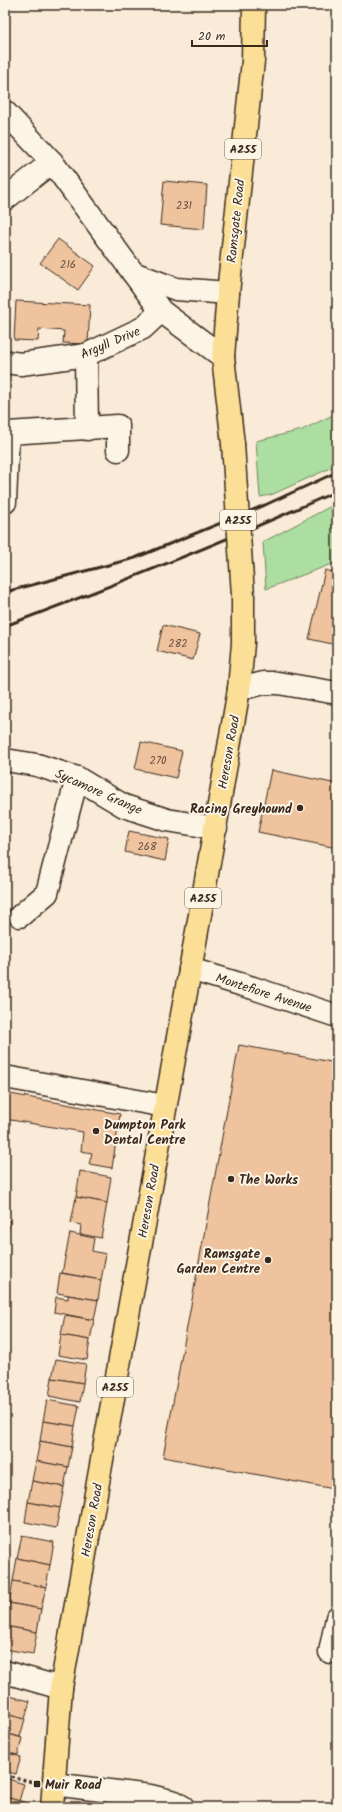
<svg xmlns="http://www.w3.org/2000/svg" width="342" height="1812" font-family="Kalam,sans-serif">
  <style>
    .green { fill: #abdea0; stroke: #73845f }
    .building { fill: #eec39e; stroke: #3b2a1e }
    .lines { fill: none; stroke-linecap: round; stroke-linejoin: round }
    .minor-casing { stroke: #3b2a1e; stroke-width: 25 }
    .major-casing { stroke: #3b2a1e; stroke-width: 25 }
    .path { stroke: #3b2a1e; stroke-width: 2.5; stroke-dasharray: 3 3; stroke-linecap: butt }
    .minor { stroke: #fcf5e5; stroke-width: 22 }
    .major { stroke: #fbdf96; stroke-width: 22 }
    .rail { stroke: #3b2a1e; stroke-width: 3 }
    .major-bridge-casing { stroke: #3b2a1e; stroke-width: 25; stroke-linecap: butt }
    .major-bridge { stroke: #fbdf96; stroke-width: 22 }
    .poi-dot { fill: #3b2a1e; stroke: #fcf5e5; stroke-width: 1.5 }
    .labels { text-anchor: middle; stroke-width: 4; stroke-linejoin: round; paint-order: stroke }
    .number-label { font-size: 11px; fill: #68503e }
    .shield { fill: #fcf5e5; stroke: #75675a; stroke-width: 1 }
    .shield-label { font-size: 12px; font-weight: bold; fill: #3b2a1e }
    .street-label { font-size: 13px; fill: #3b2a1e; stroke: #fcf5e5 }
    .poi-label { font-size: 13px; font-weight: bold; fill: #3b2a1e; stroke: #fcf5e5; text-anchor: start }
  </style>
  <rect width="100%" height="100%" fill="#f9ebd7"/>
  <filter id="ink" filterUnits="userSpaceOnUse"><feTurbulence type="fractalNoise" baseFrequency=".025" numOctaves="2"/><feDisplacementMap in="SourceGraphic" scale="8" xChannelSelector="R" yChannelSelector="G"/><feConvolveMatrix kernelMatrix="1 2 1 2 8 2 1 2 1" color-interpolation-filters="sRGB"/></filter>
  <g filter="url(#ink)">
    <!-- green -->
    <g class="green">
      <polygon points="337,413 337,465 271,495 260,497 256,441 302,430"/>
      <polygon points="337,503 337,562 266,589 263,542"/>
    </g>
    <!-- building -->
    <g class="building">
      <polygon points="164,181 207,185 204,229 160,225"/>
      <polygon points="58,239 95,266 78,290 40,263"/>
      <polygon points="16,301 90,305 88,344 63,343 64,331 39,329 38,341 14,340"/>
      <polygon points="325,570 337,573 337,645 309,639"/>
      <polygon points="163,625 200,634 193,660 157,651"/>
      <polygon points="141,742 182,751 176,778 135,769"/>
      <polygon points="271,770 337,784 337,848 258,832"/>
      <polygon points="129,831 169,839 165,861 125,852"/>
      <polygon points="239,1045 337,1063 337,1472 334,1489 163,1457"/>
      <polygon points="5,1093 120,1114 112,1168 89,1164 92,1153 81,1151 83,1132 5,1119"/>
      <polygon points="80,1171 111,1177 107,1203 76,1197"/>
      <polygon points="76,1197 107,1203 101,1238 80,1234 81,1225 71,1223"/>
      <polygon points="5,1220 10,1221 7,1235 5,1235"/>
      <polygon points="70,1233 94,1238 92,1251 106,1254 101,1280 62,1273"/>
      <polygon points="60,1273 101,1280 98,1300 57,1293"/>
      <polygon points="68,1295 98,1300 94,1320 54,1312 56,1297 68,1299"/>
      <polygon points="65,1315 94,1320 90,1340 61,1335"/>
      <polygon points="61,1335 90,1340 87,1360 58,1355"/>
      <polygon points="56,1359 86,1364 83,1383 52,1378"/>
      <polygon points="52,1378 83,1383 80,1402 49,1396"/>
      <polygon points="47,1400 79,1406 75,1426 43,1421"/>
      <polygon points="43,1421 75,1426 72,1447 40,1441"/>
      <polygon points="40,1441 72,1447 68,1467 36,1461"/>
      <polygon points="36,1461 68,1467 64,1487 32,1481"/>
      <polygon points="32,1481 64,1487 60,1508 28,1502"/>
      <polygon points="28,1502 60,1508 56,1528 25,1522"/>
      <polygon points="22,1536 54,1542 50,1565 17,1558"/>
      <polygon points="17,1558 50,1565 46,1587 13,1581"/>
      <polygon points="13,1581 46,1587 41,1609 9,1603"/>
      <polygon points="9,1603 41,1609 37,1632 5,1626"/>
      <polygon points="5,1626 37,1632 33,1654 5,1649"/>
      <polygon points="5,1695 30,1701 25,1719 5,1714"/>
      <polygon points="5,1714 25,1719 20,1737 5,1733"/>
      <polygon points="5,1733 22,1738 18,1755 5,1752"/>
      <polygon points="5,1752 21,1757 16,1774 5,1771"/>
      <polygon points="5,1778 24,1784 19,1801 5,1797"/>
      <polygon points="5,1797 24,1802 23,1807 5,1807"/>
    </g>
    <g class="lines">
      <defs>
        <g id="minor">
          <polyline points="5,112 52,162 161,311 223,357"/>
          <polyline points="5,199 52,162"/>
          <polyline points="133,273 176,289 228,293"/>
          <polyline points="86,355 87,429"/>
          <polyline points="5,362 21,364 86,355 143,328 161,311"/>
          <polyline points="5,502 8,433 118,426 118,450"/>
          <polyline points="239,689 264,683 278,683 337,693"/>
          <polyline points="5,760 37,765 77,778 124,806 167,820 216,828"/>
          <polyline points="20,916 47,893 77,778"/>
          <polyline points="190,969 253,988 337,1016"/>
          <polyline points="5,1077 165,1106"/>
          <polyline points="330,1652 337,1618"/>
          <polyline points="5,1672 61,1688"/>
          <polyline points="53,1784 150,1796 175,1802 183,1807"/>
        </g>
        <g id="major">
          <polyline points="233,444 223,357 228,293 253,61 254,5"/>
          <polyline points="52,1807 61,1688 201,909 239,689 243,643 243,595"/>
        </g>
      </defs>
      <!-- minor casing -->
      <use href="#minor" class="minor-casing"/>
      <!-- major casing -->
      <use href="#major" class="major-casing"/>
      <!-- path -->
      <polyline class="path" points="5,1775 31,1782"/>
      <!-- minor -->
      <use href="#minor" class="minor"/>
      <!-- major -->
      <use href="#major" class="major"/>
      <!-- rail -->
      <g class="rail">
        <polyline points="5,592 135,558 265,505 337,472"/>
        <path d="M 5,626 C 118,584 227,541 337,491"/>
      </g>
      <defs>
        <polyline id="major-bridge" points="233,444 243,595"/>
      </defs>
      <!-- major-bridge casing -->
      <use href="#major-bridge" class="major-bridge-casing"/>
      <!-- major-bridge -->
      <use href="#major-bridge" class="major-bridge"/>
    </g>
  </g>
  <!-- markers -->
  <g class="poi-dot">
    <circle cx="300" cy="808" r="4"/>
    <circle cx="96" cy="1131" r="4"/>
    <circle cx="231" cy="1179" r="4"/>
    <circle cx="268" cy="1260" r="4"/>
    <rect x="33" y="1780" width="8" height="8" rx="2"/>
  </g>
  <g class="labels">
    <!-- number labels -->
    <g class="number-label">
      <text x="184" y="209">231</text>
      <text x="68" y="268">216</text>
      <text x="178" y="647">282</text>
      <text x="158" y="764">270</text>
      <text x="147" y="850">268</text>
    </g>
    <!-- shield labels -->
    <g class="shield">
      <rect x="225" y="139" width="36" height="20" rx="3"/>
      <rect x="220" y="510" width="36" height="20" rx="3"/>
      <rect x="185" y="888" width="36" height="20" rx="3"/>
      <rect x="97" y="1377" width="36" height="20" rx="3"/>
    </g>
    <g class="shield-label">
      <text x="243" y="153">A255</text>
      <text x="238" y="524">A255</text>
      <text x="203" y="902">A255</text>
      <text x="115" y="1391">A255</text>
    </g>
    <!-- street labels -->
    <g class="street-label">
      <text transform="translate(235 221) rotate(-84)" y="5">Ramsgate Road</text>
      <text transform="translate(110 342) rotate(-23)" y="5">Argyll Drive</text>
      <text transform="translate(228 752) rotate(-80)" y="5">Hereson Road</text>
      <text transform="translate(99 791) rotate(24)" y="5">Sycamore Grange</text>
      <text transform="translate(264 992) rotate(18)" y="5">Montefiore Avenue</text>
      <text transform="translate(148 1201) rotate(-80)" y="5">Hereson Road</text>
      <text transform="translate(91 1520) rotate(-80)" y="5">Hereson Road</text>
    </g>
    <!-- poi labels -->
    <g class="poi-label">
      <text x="292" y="813" text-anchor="end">Racing Greyhound</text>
      <text x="104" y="1129">Dumpton Park<tspan x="104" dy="15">Dental Centre</tspan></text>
      <text x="239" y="1184">The Works</text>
      <text x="260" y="1258" text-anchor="end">Ramsgate<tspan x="260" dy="15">Garden Centre</tspan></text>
      <text x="45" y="1789">Muir Road</text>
    </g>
  </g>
  <!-- margin -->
  <rect width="342" height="1812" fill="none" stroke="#fcf5e5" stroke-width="20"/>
  <rect x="10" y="10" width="322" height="1792" fill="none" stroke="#3b2a1e" stroke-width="1.5" filter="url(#ink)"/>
  <!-- scale -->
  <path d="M192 40v6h75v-6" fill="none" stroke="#3b2a1e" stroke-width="2"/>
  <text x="198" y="40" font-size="12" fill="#3b2a1e" stroke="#fcf5e5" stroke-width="3" paint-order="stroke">20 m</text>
</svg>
